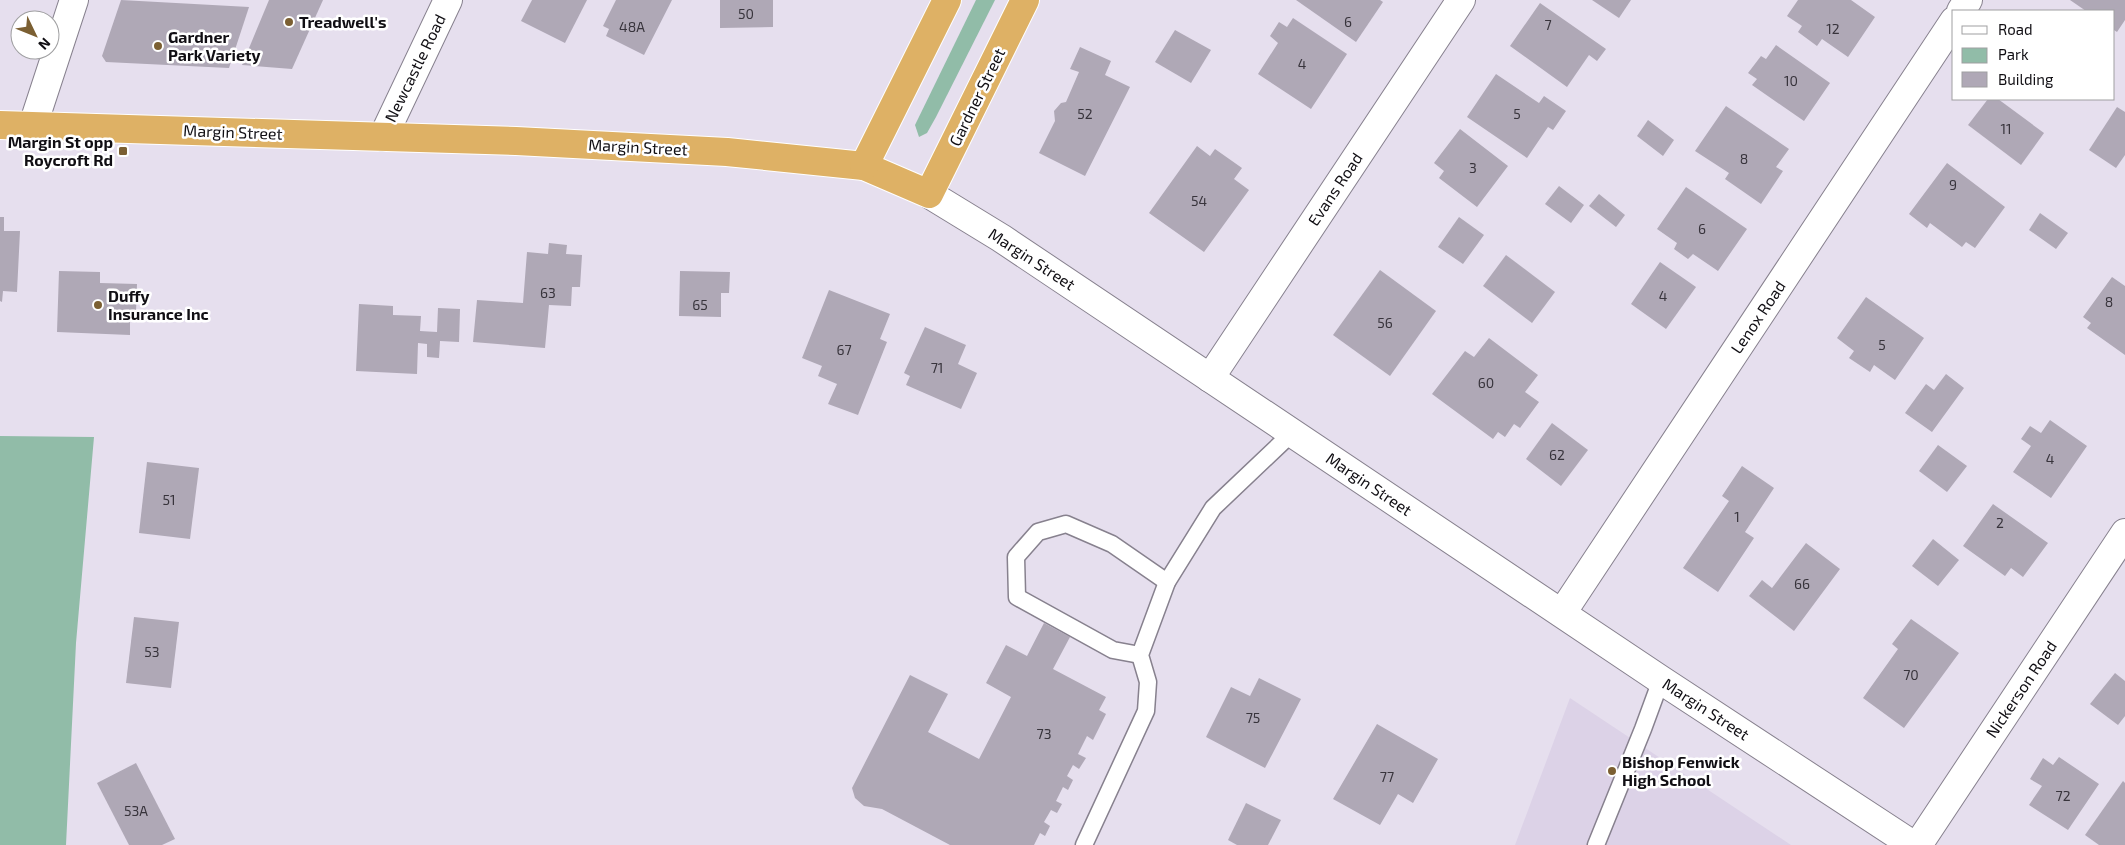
<svg xmlns="http://www.w3.org/2000/svg" width="2125" height="845" font-family="'Exo 2',sans-serif">
  <style>
    .built { fill: #dcd2e7 }
    .green { fill: #91bca8 }
    .building { fill: #afa8b6 }
    .lines { fill: none; stroke-linecap: round; stroke-linejoin: round }
    .lane-casing { stroke: #87818e; stroke-width: 19 }
    .street-casing { stroke: #87818e; stroke-width: 30 }
    .secondary-casing { stroke: #87818e; stroke-width: 30 }
    .highway-casing { stroke: #fff; stroke-width: 30 }
    .lane { stroke: #fff; stroke-width: 16 }
    .street { stroke: #fff; stroke-width: 28 }
    .secondary { stroke: #fff; stroke-width: 28 }
    .highway { stroke: #deb165; stroke-width: 28 }
    .poi-dot { fill: #7b5f32; stroke: #fff; stroke-width: 2 }
    .labels { text-anchor: middle; stroke-width: 5; stroke-linejoin: round; paint-order: stroke }
    .number-label { font-size: 14px; fill: #38343c }
    .poi-label { font-size: 16px; font-weight: bold; fill: #100e13; stroke: #fff; text-anchor: start }
    .street-label { font-size: 16px; fill: #100e13; stroke: #fff }
  </style>
  <rect width="100%" height="100%" fill="#e6dfee"/>
  <!-- built -->
  <polygon class="built" points="1570,698 1791,845 1515,845"/>
  <!-- green -->
  <g class="green">
    <polygon points="976,0 995,0 936,117 927,133 919,137 915,125"/>
    <polygon points="0,436 94,437 76,643 66,845 0,845"/>
  </g>
  <!-- building -->
  <g class="building">
    <polygon points="121,0 249,7 229,68 106,62 102,56"/>
    <polygon points="269,0 323,0 292,69 242,65"/>
    <polygon points="532,0 587,0 565,43 521,21"/>
    <polygon points="616,0 672,0 644,55 606,36 609,29 603,26"/>
    <polygon points="720,0 773,0 773,27 720,28"/>
    <polygon points="1296,0 1380,0 1383,2 1356,42"/>
    <polygon points="1592,0 1631,0 1619,18"/>
    <polygon points="1798,0 1851,0 1875,17 1848,57 1822,39 1817,46 1798,32 1802,26 1787,16"/>
    <polygon points="2070,0 2125,0 2125,20 2117,32 2114,30 2114,11 2086,11"/>
    <polygon points="1540,3 1606,49 1597,61 1589,55 1567,87 1510,46"/>
    <polygon points="1293,18 1347,54 1311,109 1258,74 1278,43 1270,36 1279,22 1287,27"/>
    <polygon points="1175,30 1211,50 1191,83 1155,62"/>
    <polygon points="1776,45 1830,83 1804,121 1752,85 1757,79 1748,73 1761,56 1766,59"/>
    <polygon points="1080,47 1111,61 1105,75 1130,87 1085,176 1039,153 1055,121 1054,111 1061,103 1066,102 1079,72 1070,69"/>
    <polygon points="1496,74 1539,103 1544,96 1566,111 1553,130 1548,127 1527,158 1467,117"/>
    <polygon points="1988,99 1998,99 2044,133 2021,165 1968,125"/>
    <polygon points="1726,106 1789,149 1776,167 1783,171 1761,204 1725,179 1729,173 1695,151"/>
    <polygon points="2117,107 2125,112 2125,155 2116,168 2089,150"/>
    <polygon points="1648,120 1674,140 1663,156 1637,136"/>
    <polygon points="1460,129 1508,166 1477,207 1439,178 1444,171 1434,163"/>
    <polygon points="1197,146 1210,156 1215,149 1242,168 1234,179 1249,190 1204,252 1149,213"/>
    <polygon points="1947,163 2005,207 1975,248 1966,242 1962,247 1930,223 1927,228 1909,214"/>
    <polygon points="1559,186 1584,205 1571,223 1545,204"/>
    <polygon points="1686,187 1747,229 1718,271 1693,254 1688,259 1674,249 1677,243 1657,229"/>
    <polygon points="1599,194 1625,215 1616,227 1589,206"/>
    <polygon points="2040,213 2068,233 2056,249 2029,230"/>
    <polygon points="0,217 4,217 4,231 20,231 17,292 3,291 2,302 0,301"/>
    <polygon points="1459,217 1484,235 1463,264 1438,247"/>
    <polygon points="549,243 567,245 566,254 582,255 580,287 572,287 571,306 549,305 545,348 473,342 477,300 523,303 527,252 548,254"/>
    <polygon points="1506,255 1555,292 1532,323 1483,286"/>
    <polygon points="1660,262 1696,287 1666,329 1631,304"/>
    <polygon points="1380,270 1436,311 1390,376 1333,335"/>
    <polygon points="59,271 100,272 100,283 137,284 136,312 130,313 130,335 57,332"/>
    <polygon points="680,271 730,272 729,293 721,293 721,317 679,316"/>
    <polygon points="2112,277 2125,286 2125,355 2087,328 2091,323 2083,317"/>
    <polygon points="829,290 890,314 880,339 887,342 858,415 828,404 837,384 818,376 822,366 802,358"/>
    <polygon points="1866,297 1924,338 1895,380 1874,365 1870,372 1849,358 1854,351 1837,338"/>
    <polygon points="359,304 393,306 393,315 421,316 420,331 437,332 438,308 460,309 459,342 440,341 439,358 427,357 427,344 418,343 417,374 356,371"/>
    <polygon points="925,327 966,345 958,364 977,373 961,409 906,385 910,376 904,373"/>
    <polygon points="1489,338 1538,375 1525,392 1539,402 1520,428 1514,424 1505,437 1498,432 1493,439 1432,394 1465,351 1474,357"/>
    <polygon points="1946,374 1964,388 1932,432 1905,413 1926,384 1934,390"/>
    <polygon points="2050,420 2087,446 2051,498 2013,472 2031,446 2021,439 2030,426 2041,433"/>
    <polygon points="1552,423 1588,450 1561,486 1526,459"/>
    <polygon points="1938,445 1967,466 1947,492 1919,471"/>
    <polygon points="147,462 199,468 190,539 139,533"/>
    <polygon points="1742,466 1774,488 1745,532 1754,538 1718,592 1683,568 1729,501 1722,496"/>
    <polygon points="1993,504 2048,543 2023,577 2011,568 2005,576 1963,546"/>
    <polygon points="1933,539 1959,560 1938,586 1912,566"/>
    <polygon points="1806,543 1840,569 1794,631 1749,596 1762,580 1772,588"/>
    <polygon points="134,617 179,622 171,688 126,683"/>
    <polygon points="1911,619 1959,653 1904,728 1863,698 1898,649 1892,644"/>
    <polygon points="1044,623 1070,637 1053,669 1106,697 1099,710 1106,714 1093,740 1087,736 1078,754 1086,758 1079,769 1073,765 1067,776 1073,780 1068,790 1063,787 1056,801 1062,804 1057,813 1051,810 1044,822 1050,826 1045,836 1040,833 1034,845 950,845 882,809 864,806 855,798 852,788 910,675 948,694 928,732 979,759 1011,697 986,683 1006,645 1027,656"/>
    <polygon points="2115,673 2125,681 2125,716 2118,725 2090,704"/>
    <polygon points="1259,678 1301,699 1265,768 1206,737 1231,687 1250,696"/>
    <polygon points="1377,724 1438,759 1413,803 1398,794 1380,825 1333,799"/>
    <polygon points="2059,757 2099,784 2068,830 2029,805 2042,786 2030,779 2043,758 2053,765"/>
    <polygon points="136,763 175,839 162,845 129,845 97,783"/>
    <polygon points="2123,781 2125,783 2125,845 2099,845 2085,835"/>
    <polygon points="1246,803 1281,820 1268,845 1237,845 1228,840"/>
  </g>
  <g class="lines">
    <defs>
      <g id="lane">
        <polyline points="1140,655 1113,650 1017,597 1016,557 1038,532 1066,524 1112,544 1167,582"/>
        <polyline points="1084,845 1146,711 1148,682 1140,655 1167,582 1213,508 1292,433"/>
        <polyline points="1596,845 1643,729 1661,680"/>
      </g>
      <g id="street">
        <polyline points="1961,11 1968,0"/>
        <polyline points="33,125 74,0"/>
        <polyline points="383,137 448,0"/>
        <polyline points="1210,378 1461,0"/>
        <polyline points="1562,613 1954,21"/>
        <polyline points="1918,845 2125,533"/>
      </g>
      <polyline id="secondary" points="929,194 1001,238 1661,680 1913,845"/>
      <g id="highway">
        <polyline points="0,125 516,141 727,152 864,166 929,194 1025,0"/>
        <polyline points="864,166 947,0"/>
      </g>
    </defs>
    <!-- lane casing -->
    <use href="#lane" class="lane-casing"/>
    <!-- street casing -->
    <use href="#street" class="street-casing"/>
    <!-- secondary casing -->
    <use href="#secondary" class="secondary-casing"/>
    <!-- highway casing -->
    <use href="#highway" class="highway-casing"/>
    <!-- lane -->
    <use href="#lane" class="lane"/>
    <!-- street -->
    <use href="#street" class="street"/>
    <!-- secondary -->
    <use href="#secondary" class="secondary"/>
    <!-- highway -->
    <use href="#highway" class="highway"/>
  </g>
  <!-- markers -->
  <g class="poi-dot">
    <circle cx="289" cy="22" r="5"/>
    <circle cx="158" cy="46" r="5"/>
    <rect x="118" y="146" width="10" height="10" rx="2.5"/>
    <circle cx="98" cy="305" r="5"/>
    <circle cx="1612" cy="771" r="5"/>
  </g>
  <g class="labels">
    <!-- number labels -->
    <g class="number-label">
      <text x="746" y="19">50</text>
      <text x="1348" y="27">6</text>
      <text x="1548" y="30">7</text>
      <text x="632" y="32">48A</text>
      <text x="1833" y="34">12</text>
      <text x="1302" y="69">4</text>
      <text x="1791" y="86">10</text>
      <text x="1085" y="119">52</text>
      <text x="1517" y="119">5</text>
      <text x="2006" y="134">11</text>
      <text x="1744" y="164">8</text>
      <text x="1473" y="173">3</text>
      <text x="1953" y="190">9</text>
      <text x="1199" y="206">54</text>
      <text x="1702" y="234">6</text>
      <text x="548" y="298">63</text>
      <text x="1663" y="301">4</text>
      <text x="2109" y="307">8</text>
      <text x="700" y="310">65</text>
      <text x="1385" y="328">56</text>
      <text x="1882" y="350">5</text>
      <text x="844" y="355">67</text>
      <text x="937" y="373">71</text>
      <text x="1486" y="388">60</text>
      <text x="1557" y="460">62</text>
      <text x="2050" y="464">4</text>
      <text x="169" y="505">51</text>
      <text x="1737" y="522">1</text>
      <text x="2000" y="528">2</text>
      <text x="1802" y="589">66</text>
      <text x="152" y="657">53</text>
      <text x="1911" y="680">70</text>
      <text x="1253" y="723">75</text>
      <text x="1044" y="739">73</text>
      <text x="1387" y="782">77</text>
      <text x="2063" y="801">72</text>
      <text x="136" y="816">53A</text>
    </g>
    <!-- poi labels -->
    <g class="poi-label">
      <text x="299" y="28">Treadwell's</text>
      <text x="168" y="43">Gardner<tspan x="168" dy="18">Park Variety</tspan></text>
      <text x="113" y="148" text-anchor="end">Margin St opp<tspan x="113" dy="18">Roycroft Rd</tspan></text>
      <text x="108" y="302">Duffy<tspan x="108" dy="18">Insurance Inc</tspan></text>
      <text x="1622" y="768">Bishop Fenwick<tspan x="1622" dy="18">High School</tspan></text>
    </g>
    <!-- street labels -->
    <g class="street-label">
      <text transform="translate(415 68) rotate(-64)" y="6">Newcastle Road</text>
      <text transform="translate(977 97) rotate(-64)" y="6">Gardner Street</text>
      <text transform="translate(233 132) rotate(2)" y="6">Margin Street</text>
      <text transform="translate(638 147) rotate(3)" y="6">Margin Street</text>
      <text transform="translate(1335 189) rotate(-56)" y="6">Evans Road</text>
      <text transform="translate(1032 259) rotate(33)" y="6">Margin Street</text>
      <text transform="translate(1758 317) rotate(-56)" y="6">Lenox Road</text>
      <text transform="translate(1369 484) rotate(34)" y="6">Margin Street</text>
      <text transform="translate(2021 689) rotate(-56)" y="6">Nickerson Road</text>
      <text transform="translate(1706 709) rotate(33)" y="6">Margin Street</text>
    </g>
  </g>
  <!-- legend -->
  <rect x="1952" y="10" width="162" height="90" fill="#ffffff" stroke="#9f9fa1"/>
  <rect x="1962" y="26" width="25" height="8" fill="#ffffff" stroke="#9f9fa1"/>
  <text x="1998" y="35" font-size="15" fill="#100e13">Road</text>
  <rect x="1962" y="48" width="25" height="15" fill="#91bca8" stroke="#9f9fa1"/>
  <text x="1998" y="60" font-size="15" fill="#100e13">Park</text>
  <rect x="1962" y="72" width="25" height="15" fill="#afa8b6" stroke="#9f9fa1"/>
  <text x="1998" y="85" font-size="15" fill="#100e13">Building</text>
  <!-- north arrow -->
  <g transform="translate(35 35) rotate(133)"><circle r="24" fill="#ffffff" stroke="#9f9fa1"/>
  <path d="M0-4L9 19L0 12L-9 19Z" fill="#7b5f32"/>
  <text y="-8" font-size="14" font-weight="bold" text-anchor="middle" fill="#100e13">N</text>
  </g>
</svg>
